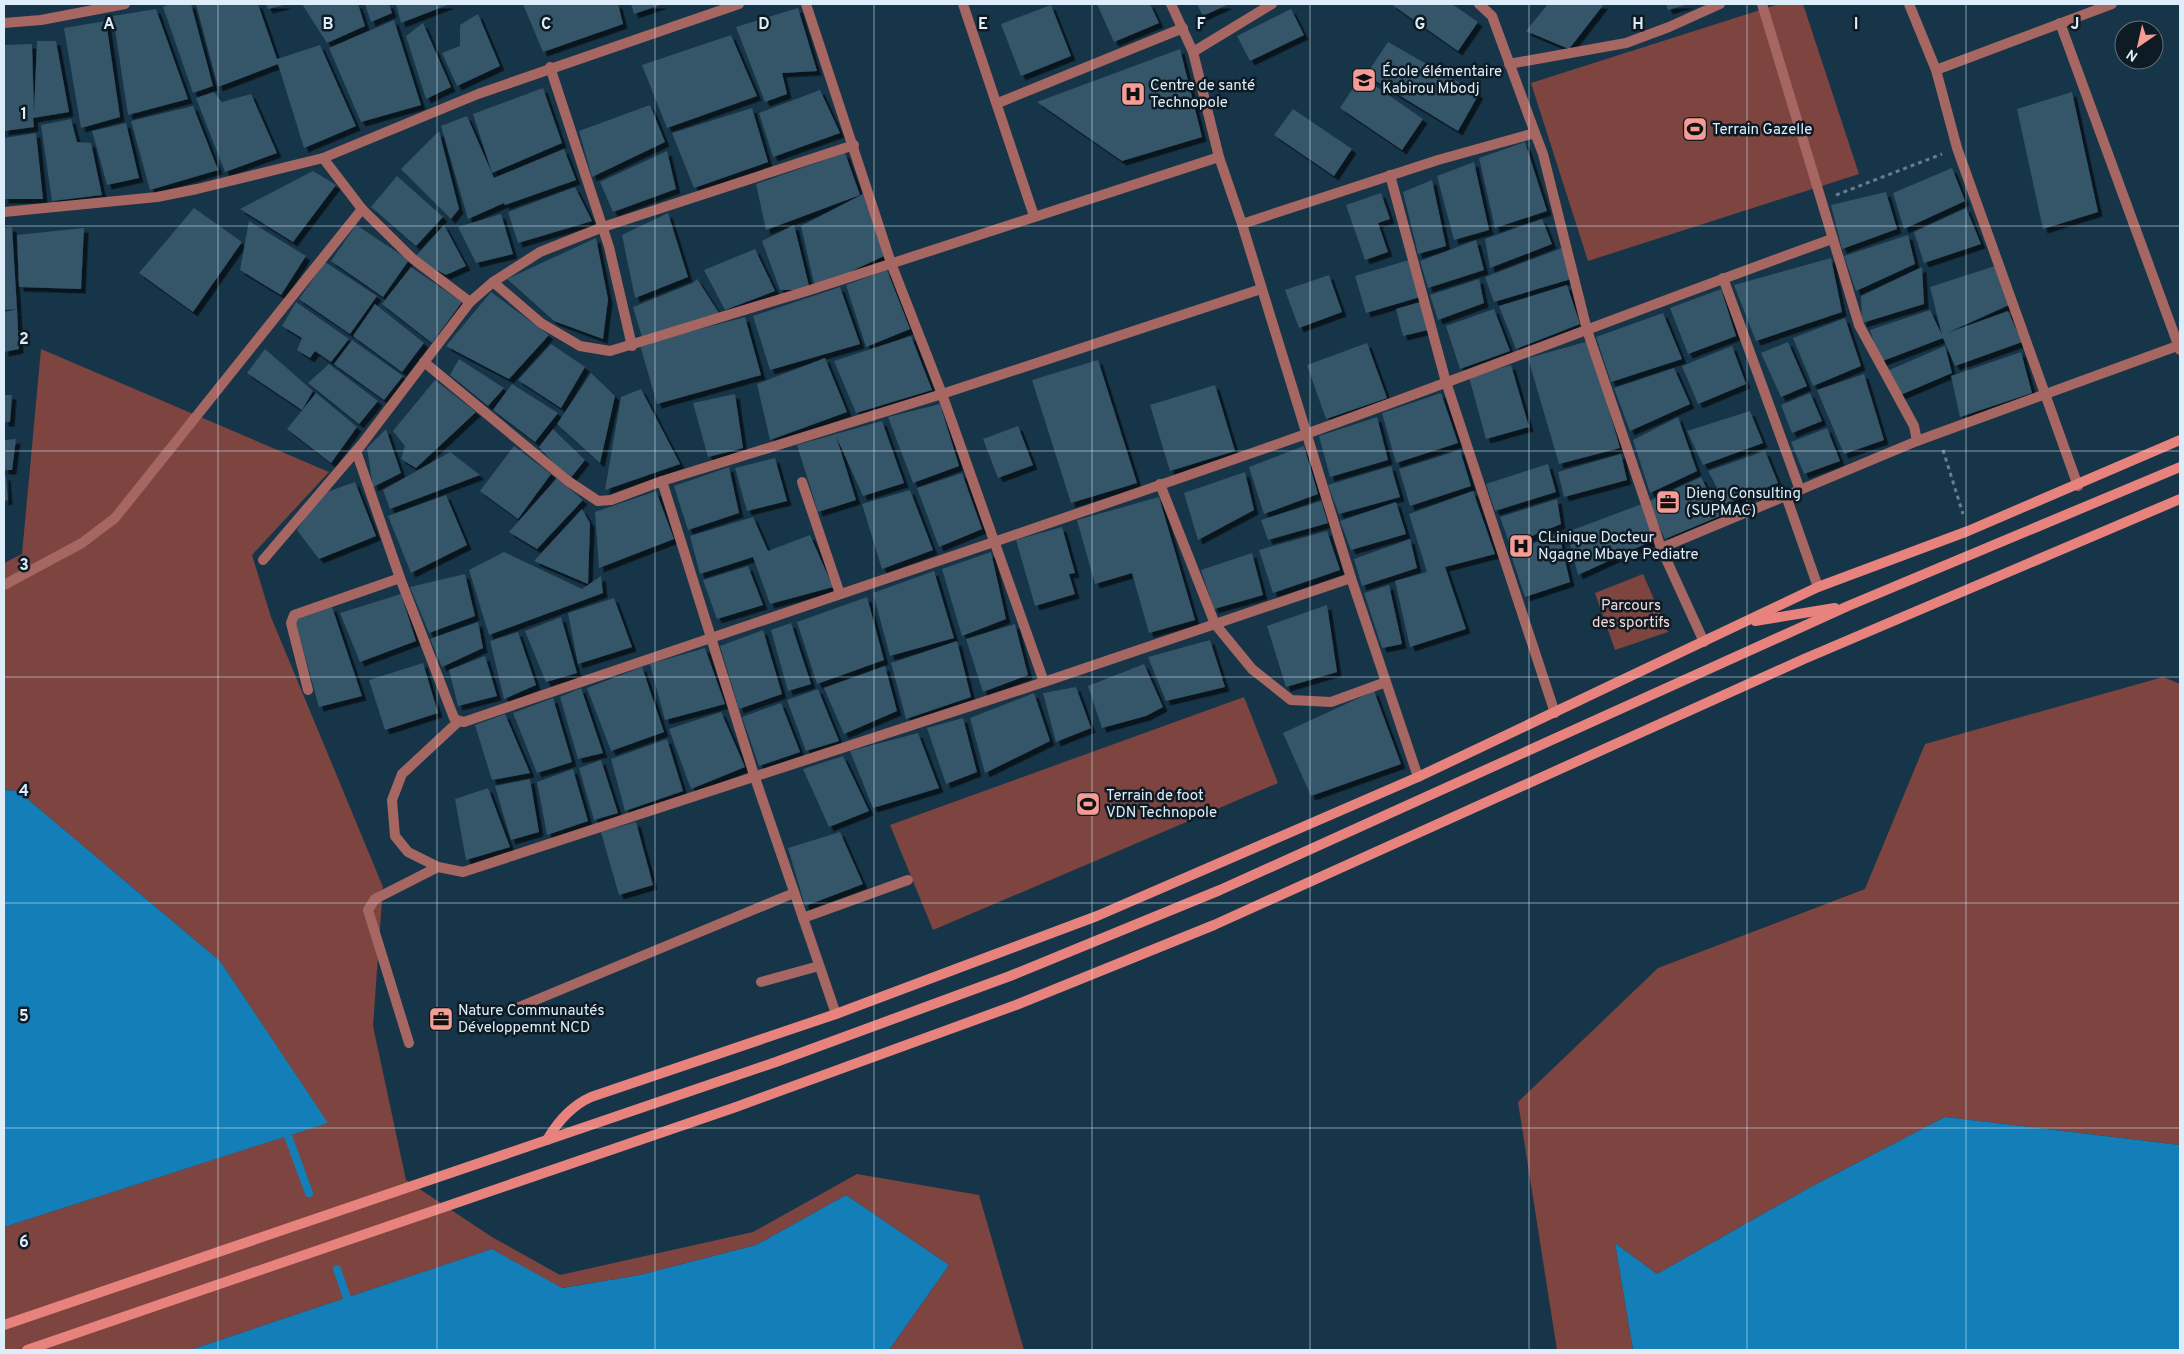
<svg xmlns="http://www.w3.org/2000/svg" width="2184" height="1354" font-family="Overpass,sans-serif">
  <style>
    .green { fill: #7d4440 }
    .water { fill: #147eb8 }
    .lines { fill: none; stroke-linecap: round; stroke-linejoin: round }
    .stream { stroke: #147eb8; stroke-width: 8 }
    .building { fill: #365469; filter: url(#shadow) }
    .path { stroke: #667e8f; stroke-width: 3; stroke-dasharray: 4 4; stroke-linecap: butt }
    .lane { stroke: #a66662; stroke-width: 10 }
    .street { stroke: #a66662; stroke-width: 10 }
    .secondary { stroke: #e7827c; stroke-width: 10 }
    .grid { fill: none; stroke: #ddeefa; stroke-width: 1; stroke-opacity: 0.55 }
    .labels { text-anchor: middle; stroke-width: 5; stroke-linejoin: round; paint-order: stroke }
    .poi-label { font-size: 15px; fill: #ddeefa; stroke: #0e1b24; text-anchor: start }
    .park-label { font-size: 15px; fill: #f3d8d5; stroke: #0e1b24 }
    .grid-label { font-size: 16px; text-anchor: middle; font-weight: bold; fill: #ddeefa; stroke: #0e1b24; stroke-width: 5; stroke-linejoin: round; paint-order: stroke }
  </style>
  <defs>
    <filter id="shadow"><feDropShadow dx="4.5" dy="4.5" stdDeviation="0" flood-color="#0009"/></filter>
  </defs>
  <rect width="100%" height="100%" fill="#173548"/>
  <!-- green -->
  <g class="green">
    <polygon points="1779,4 1803,4 1859,174 1588,261 1531,83"/>
    <polygon points="41,349 329,472 252,555 271,617 383,887 373,1026 406,1180 492,1237 560,1275 753,1232 857,1174 979,1195 1024,1350 889,1350 949,1265 846,1195 756,1245 640,1275 561,1288 492,1249 190,1350 4,1350 4,1227 327,1123 220,961 18,791 4,790 4,563 22,554"/>
    <polygon points="1643,574 1668,632 1615,650 1595,593"/>
    <polygon points="2163,677 2180,684 2180,1145 1945,1117 1807,1189 1657,1274 1615,1243 1633,1350 1557,1350 1518,1102 1658,968 1865,889 1925,744"/>
    <polygon points="1244,697 1278,783 933,930 890,825"/>
  </g>
  <!-- water -->
  <g class="water">
    <polygon points="4,790 18,791 220,961 328,1123 4,1227"/>
    <polygon points="1945,1117 2180,1145 2180,1350 1633,1350 1615,1243 1657,1274 1807,1189"/>
    <polygon points="846,1195 949,1265 889,1350 190,1350 492,1249 562,1288 640,1275 756,1245"/>
  </g>
  <g class="lines">
    <!-- stream -->
    <g class="stream">
      <polyline points="288,1136 309,1193"/>
      <polyline points="337,1269 347,1298"/>
    </g>
  </g>
  <!-- building -->
  <g class="building">
    <polygon points="170,4 191,4 213,86 193,93 163,7"/>
    <polygon points="196,4 258,4 277,59 320,45 356,126 304,148 278,64 218,87"/>
    <polygon points="266,4 288,4 268,9"/>
    <polygon points="302,4 358,4 365,26 327,43"/>
    <polygon points="365,4 389,4 392,13 371,22"/>
    <polygon points="396,4 450,4 401,23"/>
    <polygon points="523,4 618,4 623,24 543,52"/>
    <polygon points="631,4 663,4 634,14"/>
    <polygon points="1097,4 1150,4 1159,23 1114,42"/>
    <polygon points="1197,4 1229,4 1203,16"/>
    <polygon points="1391,4 1452,4 1478,22 1458,51"/>
    <polygon points="1548,4 1604,4 1569,49 1526,31"/>
    <polygon points="1666,4 1689,4 1668,10"/>
    <polygon points="1051,5 1071,56 1021,76 1001,24"/>
    <polygon points="798,8 817,71 782,73 787,94 765,102 736,27"/>
    <polygon points="156,9 188,99 128,115 113,16"/>
    <polygon points="1291,9 1304,35 1250,61 1237,36"/>
    <polygon points="478,14 500,66 457,86 442,53 460,46 460,25"/>
    <polygon points="394,20 421,105 361,122 329,48"/>
    <polygon points="106,21 120,117 81,128 64,28"/>
    <polygon points="423,23 451,87 426,99 406,36"/>
    <polygon points="731,35 757,96 667,128 642,65"/>
    <polygon points="37,41 56,41 69,112 33,118 34,127 4,131 4,45 32,44 34,113"/>
    <polygon points="1388,42 1479,94 1458,131 1366,75"/>
    <polygon points="1180,49 1202,137 1122,161 1037,102"/>
    <polygon points="1361,76 1423,119 1402,150 1340,108"/>
    <polygon points="543,88 562,143 492,173 473,114"/>
    <polygon points="820,90 840,133 773,157 759,113"/>
    <polygon points="214,92 222,102 251,94 277,153 225,172 196,98"/>
    <polygon points="2072,92 2098,212 2043,229 2017,109"/>
    <polygon points="650,105 665,142 592,177 579,131"/>
    <polygon points="193,106 218,170 150,190 131,121"/>
    <polygon points="752,108 768,162 694,188 672,133"/>
    <polygon points="1293,109 1352,149 1334,176 1274,135"/>
    <polygon points="467,116 494,178 564,149 576,180 505,205 504,203 468,219 441,126"/>
    <polygon points="71,119 77,142 91,143 102,195 52,201 41,125"/>
    <polygon points="126,123 139,178 107,185 92,131"/>
    <polygon points="439,131 459,209 451,219 401,169"/>
    <polygon points="36,133 43,199 4,199 4,138"/>
    <polygon points="1525,142 1547,211 1495,228 1479,158"/>
    <polygon points="667,151 676,189 613,212 600,182"/>
    <polygon points="845,153 860,195 766,230 756,184"/>
    <polygon points="1474,162 1489,230 1454,240 1437,176"/>
    <polygon points="1952,168 1965,201 1904,229 1893,193"/>
    <polygon points="313,171 336,185 293,242 240,209"/>
    <polygon points="397,176 443,217 416,246 371,207"/>
    <polygon points="1432,180 1446,246 1418,254 1403,192"/>
    <polygon points="575,187 592,221 518,243 508,212"/>
    <polygon points="1886,192 1897,229 1842,249 1831,205"/>
    <polygon points="1381,193 1390,219 1378,223 1388,252 1365,260 1346,205"/>
    <polygon points="863,194 884,256 815,288 801,226"/>
    <polygon points="194,208 242,242 193,312 139,273"/>
    <polygon points="1966,208 1981,244 1924,263 1914,232"/>
    <polygon points="668,213 688,277 635,298 622,235"/>
    <polygon points="501,214 513,254 476,263 458,227"/>
    <polygon points="1542,219 1552,244 1490,268 1485,239"/>
    <polygon points="249,221 306,256 281,295 240,270"/>
    <polygon points="356,225 409,260 383,297 331,261"/>
    <polygon points="444,225 466,266 446,275 414,258"/>
    <polygon points="794,225 810,290 780,290 762,241"/>
    <polygon points="12,227 17,309 4,310 4,228"/>
    <polygon points="84,228 81,289 19,287 17,235"/>
    <polygon points="1908,235 1915,264 1856,291 1844,256"/>
    <polygon points="596,238 608,299 603,339 554,321 507,279"/>
    <polygon points="1476,240 1484,270 1428,288 1420,261"/>
    <polygon points="1562,248 1571,279 1494,302 1485,277"/>
    <polygon points="755,249 775,291 725,310 704,270"/>
    <polygon points="1831,258 1842,312 1756,341 1734,285"/>
    <polygon points="1409,260 1420,297 1366,313 1355,276"/>
    <polygon points="325,262 377,296 350,334 299,299"/>
    <polygon points="1995,266 2009,305 1947,333 2008,311 2022,342 1955,366 1943,338 1880,362 1870,330 1930,310 1942,335 1930,287"/>
    <polygon points="411,267 462,302 432,343 382,304"/>
    <polygon points="1922,267 1924,304 1862,323 1861,296"/>
    <polygon points="887,270 910,329 866,347 846,285"/>
    <polygon points="1329,275 1342,312 1299,328 1285,290"/>
    <polygon points="697,279 719,313 642,337 633,307 693,283"/>
    <polygon points="1479,279 1484,303 1438,320 1430,295"/>
    <polygon points="1567,285 1580,324 1516,349 1499,306"/>
    <polygon points="840,287 860,344 770,370 753,316"/>
    <polygon points="1721,289 1736,336 1688,354 1670,308"/>
    <polygon points="491,292 549,335 509,379 446,346"/>
    <polygon points="296,302 349,339 331,362 315,351 310,358 297,350 302,338 282,326"/>
    <polygon points="1420,302 1428,330 1403,336 1396,309"/>
    <polygon points="375,304 424,343 402,372 353,336"/>
    <polygon points="17,309 19,349 4,352 4,312"/>
    <polygon points="1494,309 1510,351 1460,369 1446,326"/>
    <polygon points="1663,313 1682,359 1611,382 1596,337"/>
    <polygon points="745,317 761,375 657,404 640,345"/>
    <polygon points="1845,318 1861,366 1813,386 1793,338"/>
    <polygon points="911,336 932,390 856,413 834,361"/>
    <polygon points="352,340 403,376 384,400 334,364"/>
    <polygon points="1589,341 1620,448 1559,464 1528,358"/>
    <polygon points="1788,342 1807,386 1781,397 1761,353"/>
    <polygon points="1367,343 1387,398 1326,419 1307,365"/>
    <polygon points="551,344 585,367 561,408 518,380"/>
    <polygon points="1732,346 1746,384 1698,404 1682,366"/>
    <polygon points="1945,346 1952,373 1898,396 1887,371"/>
    <polygon points="265,349 313,391 302,410 247,373"/>
    <polygon points="2021,352 2032,393 1960,417 1951,376"/>
    <polygon points="825,358 847,412 770,440 757,384"/>
    <polygon points="459,359 504,388 488,406 450,375"/>
    <polygon points="1098,360 1137,483 1071,503 1032,380"/>
    <polygon points="329,364 378,401 359,424 308,383"/>
    <polygon points="1511,365 1529,427 1486,439 1469,377"/>
    <polygon points="1674,368 1690,404 1630,431 1614,388"/>
    <polygon points="591,373 615,396 600,463 557,424"/>
    <polygon points="1864,374 1884,440 1844,454 1817,390"/>
    <polygon points="435,380 476,412 416,468 401,459 405,446 393,431"/>
    <polygon points="512,384 558,413 535,442 493,410"/>
    <polygon points="1215,385 1235,451 1170,471 1150,405"/>
    <polygon points="641,389 680,464 605,490 621,397"/>
    <polygon points="316,393 357,427 331,463 287,429"/>
    <polygon points="1441,393 1458,443 1396,463 1382,413"/>
    <polygon points="1810,393 1822,421 1792,433 1781,405"/>
    <polygon points="735,394 743,448 708,457 693,403"/>
    <polygon points="4,395 12,395 10,422 4,422"/>
    <polygon points="940,404 959,466 913,483 888,417"/>
    <polygon points="1750,411 1763,443 1703,465 1687,431"/>
    <polygon points="1377,417 1388,460 1330,477 1319,436"/>
    <polygon points="1678,417 1697,471 1650,493 1633,440"/>
    <polygon points="882,421 904,483 863,496 836,436 856,500 818,512 797,445"/>
    <polygon points="1018,426 1033,465 998,478 983,439"/>
    <polygon points="1827,428 1840,461 1804,474 1791,442"/>
    <polygon points="386,429 401,473 373,487 367,448"/>
    <polygon points="553,429 585,460 569,480 539,447"/>
    <polygon points="16,439 12,470 4,470 4,440"/>
    <polygon points="514,446 551,474 518,519 480,491"/>
    <polygon points="1304,446 1318,494 1264,514 1249,467"/>
    <polygon points="1460,450 1471,486 1410,506 1399,469"/>
    <polygon points="1765,451 1778,483 1726,504 1708,471"/>
    <polygon points="450,452 480,475 390,509 383,490"/>
    <polygon points="1621,454 1627,480 1564,497 1558,472"/>
    <polygon points="775,458 787,501 747,511 735,468"/>
    <polygon points="1548,464 1556,492 1495,511 1486,484"/>
    <polygon points="1391,466 1400,497 1339,514 1328,485"/>
    <polygon points="729,467 739,513 688,530 674,486"/>
    <polygon points="1245,472 1254,510 1198,540 1184,493"/>
    <polygon points="962,473 982,529 939,547 917,488"/>
    <polygon points="4,476 6,476 8,500 4,501"/>
    <polygon points="1701,477 1720,516 1665,539 1647,502"/>
    <polygon points="557,478 583,500 537,549 509,532"/>
    <polygon points="355,482 376,536 319,559 297,530 321,494"/>
    <polygon points="910,490 933,550 882,569 862,504"/>
    <polygon points="656,491 674,539 599,568 595,512"/>
    <polygon points="1473,491 1495,554 1445,567 1466,629 1410,647 1395,581 1427,572 1409,514"/>
    <polygon points="446,495 467,545 411,573 388,516"/>
    <polygon points="1159,497 1195,620 1149,633 1132,573 1095,584 1077,520"/>
    <polygon points="1557,499 1561,524 1510,545 1500,517"/>
    <polygon points="1321,501 1328,523 1268,540 1261,520"/>
    <polygon points="1396,502 1406,534 1351,550 1340,521"/>
    <polygon points="1642,504 1654,540 1578,575 1567,532"/>
    <polygon points="582,509 590,523 588,584 534,561"/>
    <polygon points="753,517 768,551 810,535 833,587 770,604 753,557 700,574 690,536"/>
    <polygon points="1062,527 1075,573 1069,574 1075,594 1035,606 1016,540"/>
    <polygon points="1327,531 1340,570 1273,593 1259,550"/>
    <polygon points="1559,534 1570,582 1525,597 1510,552"/>
    <polygon points="1410,539 1417,568 1362,586 1354,559"/>
    <polygon points="504,552 582,589 601,576 603,593 489,635 469,570"/>
    <polygon points="991,552 1006,619 962,636 942,569"/>
    <polygon points="1252,553 1263,595 1214,609 1201,570"/>
    <polygon points="748,566 763,605 717,619 703,580"/>
    <polygon points="934,571 954,638 890,656 873,593"/>
    <polygon points="465,574 475,616 429,633 410,587"/>
    <polygon points="1389,585 1402,644 1382,648 1364,593"/>
    <polygon points="401,594 416,641 360,662 340,613"/>
    <polygon points="867,597 884,660 817,684 797,622"/>
    <polygon points="614,598 632,647 578,664 568,613"/>
    <polygon points="1327,605 1337,672 1286,687 1267,626"/>
    <polygon points="332,607 362,696 319,707 295,620"/>
    <polygon points="561,617 577,673 546,682 525,631"/>
    <polygon points="478,622 483,648 442,667 430,639"/>
    <polygon points="791,623 811,684 788,691 771,630"/>
    <polygon points="1015,624 1028,675 983,692 966,639"/>
    <polygon points="763,630 782,694 739,709 720,646"/>
    <polygon points="518,632 536,685 504,699 490,641"/>
    <polygon points="1210,640 1225,687 1166,701 1148,657"/>
    <polygon points="957,641 971,697 906,719 891,663"/>
    <polygon points="705,648 725,704 665,720 650,664"/>
    <polygon points="485,656 497,696 458,706 449,670"/>
    <polygon points="423,663 438,713 385,730 369,680"/>
    <polygon points="1144,664 1163,707 1146,716 1102,728 1088,686"/>
    <polygon points="885,666 897,711 844,734 824,688"/>
    <polygon points="642,667 664,732 611,751 587,688"/>
    <polygon points="1076,687 1091,728 1056,742 1043,693"/>
    <polygon points="581,688 603,753 578,759 560,697"/>
    <polygon points="818,689 839,741 806,751 787,700"/>
    <polygon points="1374,691 1401,764 1311,796 1283,733"/>
    <polygon points="1034,693 1050,741 985,773 970,718"/>
    <polygon points="553,698 572,762 537,773 513,713"/>
    <polygon points="781,703 800,752 759,766 742,717"/>
    <polygon points="721,712 745,767 691,789 669,729"/>
    <polygon points="505,714 530,773 492,780 475,725"/>
    <polygon points="963,718 977,772 946,784 927,728"/>
    <polygon points="918,733 939,788 873,808 850,751"/>
    <polygon points="667,739 683,791 625,811 611,759"/>
    <polygon points="843,756 869,811 829,827 803,769"/>
    <polygon points="601,760 618,813 594,820 579,768"/>
    <polygon points="573,769 588,821 547,835 537,782"/>
    <polygon points="530,779 539,832 511,840 495,786"/>
    <polygon points="488,788 510,847 466,860 455,799"/>
    <polygon points="636,822 653,885 619,895 601,832"/>
    <polygon points="840,832 863,884 805,906 788,848"/>
  </g>
  <g class="lines">
    <!-- path -->
    <g class="path">
      <polyline points="1836,195 1942,154"/>
      <polyline points="1943,450 1963,514"/>
    </g>
    <!-- lane -->
    <g class="lane">
      <polyline points="803,918 908,880"/>
      <polyline points="761,982 819,966"/>
      <polyline points="519,1007 794,893"/>
      <polyline points="409,1043 368,910 375,899 438,867"/>
    </g>
    <!-- street -->
    <g class="street">
      <polyline points="806,4 891,263 942,394 1044,682"/>
      <polyline points="963,4 1034,216"/>
      <polyline points="1171,4 1193,52 1219,157 1242,224 1351,578 1418,777"/>
      <polyline points="1479,4 1492,16 1535,133"/>
      <polyline points="1762,4 1859,325 1914,426 1917,441 2180,345"/>
      <polyline points="1909,4 1936,70 1957,148 2078,486"/>
      <polyline points="4,23 41,20 125,4"/>
      <polyline points="2060,23 2180,350"/>
      <polyline points="1193,52 1272,4"/>
      <polyline points="1509,64 1626,43 1669,27 1720,4"/>
      <polyline points="550,67 609,247 632,346"/>
      <polyline points="1936,70 2112,4"/>
      <polyline points="998,103 1183,28"/>
      <polyline points="323,158 362,209 413,259 470,302"/>
      <polyline points="1390,175 1446,382 1555,713"/>
      <polyline points="4,212 157,197 197,189 323,158 478,94 739,4"/>
      <polyline points="1242,224 1438,160 1535,133 1543,154 1587,330 1661,548 1704,642"/>
      <polyline points="1723,278 1800,490"/>
      <polyline points="493,282 541,323 580,346 610,351 810,290 1219,157"/>
      <polyline points="424,362 568,481 598,501 611,500 662,481 942,394 1261,289"/>
      <polyline points="356,451 400,578 454,718 459,721"/>
      <polyline points="662,481 754,775 836,1014"/>
      <polyline points="802,482 840,594"/>
      <polyline points="1160,484 1215,624 1252,669 1291,700 1331,702 1386,682"/>
      <polyline points="1786,496 1818,587"/>
      <polyline points="1661,548 1917,441"/>
      <polyline points="263,560 362,444 470,302 493,282 540,252 603,227 854,145"/>
      <path d="M 1351,578 L 1044,682 L 463,872 L 438,867 L 408,852 L 395,836 L 392,800 L 402,774 L 459,721 L 464,722 C 744,626 1026,533 1306,434 C 1482,371 1656,302 1832,239"/>
      <polyline points="4,585 82,543 115,518 362,209"/>
      <polyline points="308,690 291,623 294,615 400,578"/>
    </g>
    <!-- secondary -->
    <g class="secondary">
      <polyline points="1755,621 1835,608"/>
      <path d="M 547,1140 C 558,1121 571,1106 591,1097 L 836,1014 L 1097,916 L 1418,777 L 1818,587 L 1968,531 L 2180,440"/>
      <polyline points="4,1325 776,1062 1010,976 1220,890 1848,606 2180,467"/>
      <polyline points="27,1350 736,1107 1016,1005 1214,925 1804,659 2180,499"/>
    </g>
  </g>
  <!-- grid -->
  <path class="grid" d="M 218,4 L 218,1350M 437,4 L 437,1350M 655,4 L 655,1350M 874,4 L 874,1350M 1092,4 L 1092,1350M 1310,4 L 1310,1350M 1529,4 L 1529,1350M 1747,4 L 1747,1350M 1966,4 L 1966,1350M 4,226 L 2180,226M 4,451 L 2180,451M 4,677 L 2180,677M 4,903 L 2180,903M 4,1128 L 2180,1128"/>
  <!-- icons -->
  <defs>
    <symbol id="school-square" viewBox="-11 -11 22 22"><rect x="-9" y="-9" width="18" height="18" rx="4" fill="#f59c95" stroke="#0e1b24"/><path d="M0-5L7-2L0 1L-7-2ZM-4 1L0 2.5L4 1V4Q0 6-4 4Z" fill="#111"/></symbol>
    <symbol id="hospital-square" viewBox="-11 -11 22 22"><rect x="-9" y="-9" width="18" height="18" rx="4" fill="#f59c95" stroke="#0e1b24"/><path d="M-5-5h3v3.5h4V-5h3V5h-3V1.5h-4V5h-3Z" fill="#111"/></symbol>
    <symbol id="stadium-square" viewBox="-11 -11 22 22"><rect x="-9" y="-9" width="18" height="18" rx="4" fill="#f59c95" stroke="#0e1b24"/><path d="M0-5a6.5 5 0 1 0 0 10a6.5 5 0 1 0 0-10ZM-3.5-1.8h7v3.6h-7Z" fill="#111"/></symbol>
    <symbol id="office-square" viewBox="-11 -11 22 22"><rect x="-9" y="-9" width="18" height="18" rx="4" fill="#f59c95" stroke="#0e1b24"/><path d="M-6-3h4V-5.5h4V-3h4V5H-6ZM-1-4.5V-3h2v-1.5ZM-6 0V1H6V0Z" fill="#111"/></symbol>
  </defs>
  <g fill-rule="evenodd">
    <use href="#school-square" x="1350" y="66" width="28" height="28"/>
    <use href="#hospital-square" x="1119" y="80" width="28" height="28"/>
    <use href="#stadium-square" x="1681" y="115" width="28" height="28"/>
    <use href="#office-square" x="1654" y="488" width="28" height="28"/>
    <use href="#hospital-square" x="1507" y="532" width="28" height="28"/>
    <use href="#stadium-square" x="1074" y="790" width="28" height="28"/>
    <use href="#office-square" x="427" y="1005" width="28" height="28"/>
  </g>
  <g class="labels">
    <!-- poi labels -->
    <g class="poi-label">
      <text x="1382" y="76">École élémentaire<tspan x="1382" dy="17">Kabirou Mbodj</tspan></text>
      <text x="1150" y="90">Centre de santé<tspan x="1150" dy="17">Technopole</tspan></text>
      <text x="1712" y="134">Terrain Gazelle</text>
      <text x="1686" y="498">Dieng Consulting<tspan x="1686" dy="17">(SUPMAC)</tspan></text>
      <text x="1538" y="542">CLinique Docteur<tspan x="1538" dy="17">Ngagne Mbaye Pediatre</tspan></text>
      <text x="1106" y="800">Terrain de foot<tspan x="1106" dy="17">VDN Technopole</tspan></text>
      <text x="458" y="1015">Nature Communautés<tspan x="458" dy="17">Développemnt NCD</tspan></text>
    </g>
    <!-- park labels -->
    <g class="park-label">
      <text x="1631" y="610">Parcours<tspan x="1631" dy="17">des sportifs</tspan></text>
    </g>
  </g>
  <g class="grid-label">
    <text x="109" y="29">A</text>
    <text x="328" y="29">B</text>
    <text x="546" y="29">C</text>
    <text x="764" y="29">D</text>
    <text x="983" y="29">E</text>
    <text x="1201" y="29">F</text>
    <text x="1420" y="29">G</text>
    <text x="1638" y="29">H</text>
    <text x="1856" y="29">I</text>
    <text x="2075" y="29">J</text>
    <text x="24" y="119">1</text>
    <text x="24" y="344">2</text>
    <text x="24" y="570">3</text>
    <text x="24" y="796">4</text>
    <text x="24" y="1021">5</text>
    <text x="24" y="1247">6</text>
  </g>
  <!-- border -->
  <rect width="2184" height="1354" fill="none" stroke="#ddeefa" stroke-width="10"/>
  <!-- north arrow -->
  <g transform="translate(2139 45) rotate(214)"><circle r="24" fill="#0e1b24" stroke="#616f7a"/>
  <path d="M0-4L9 19L0 12L-9 19Z" fill="#f59c95"/>
  <text y="-8" font-size="14" font-weight="bold" text-anchor="middle" fill="#ddeefa">N</text>
  </g>
</svg>
